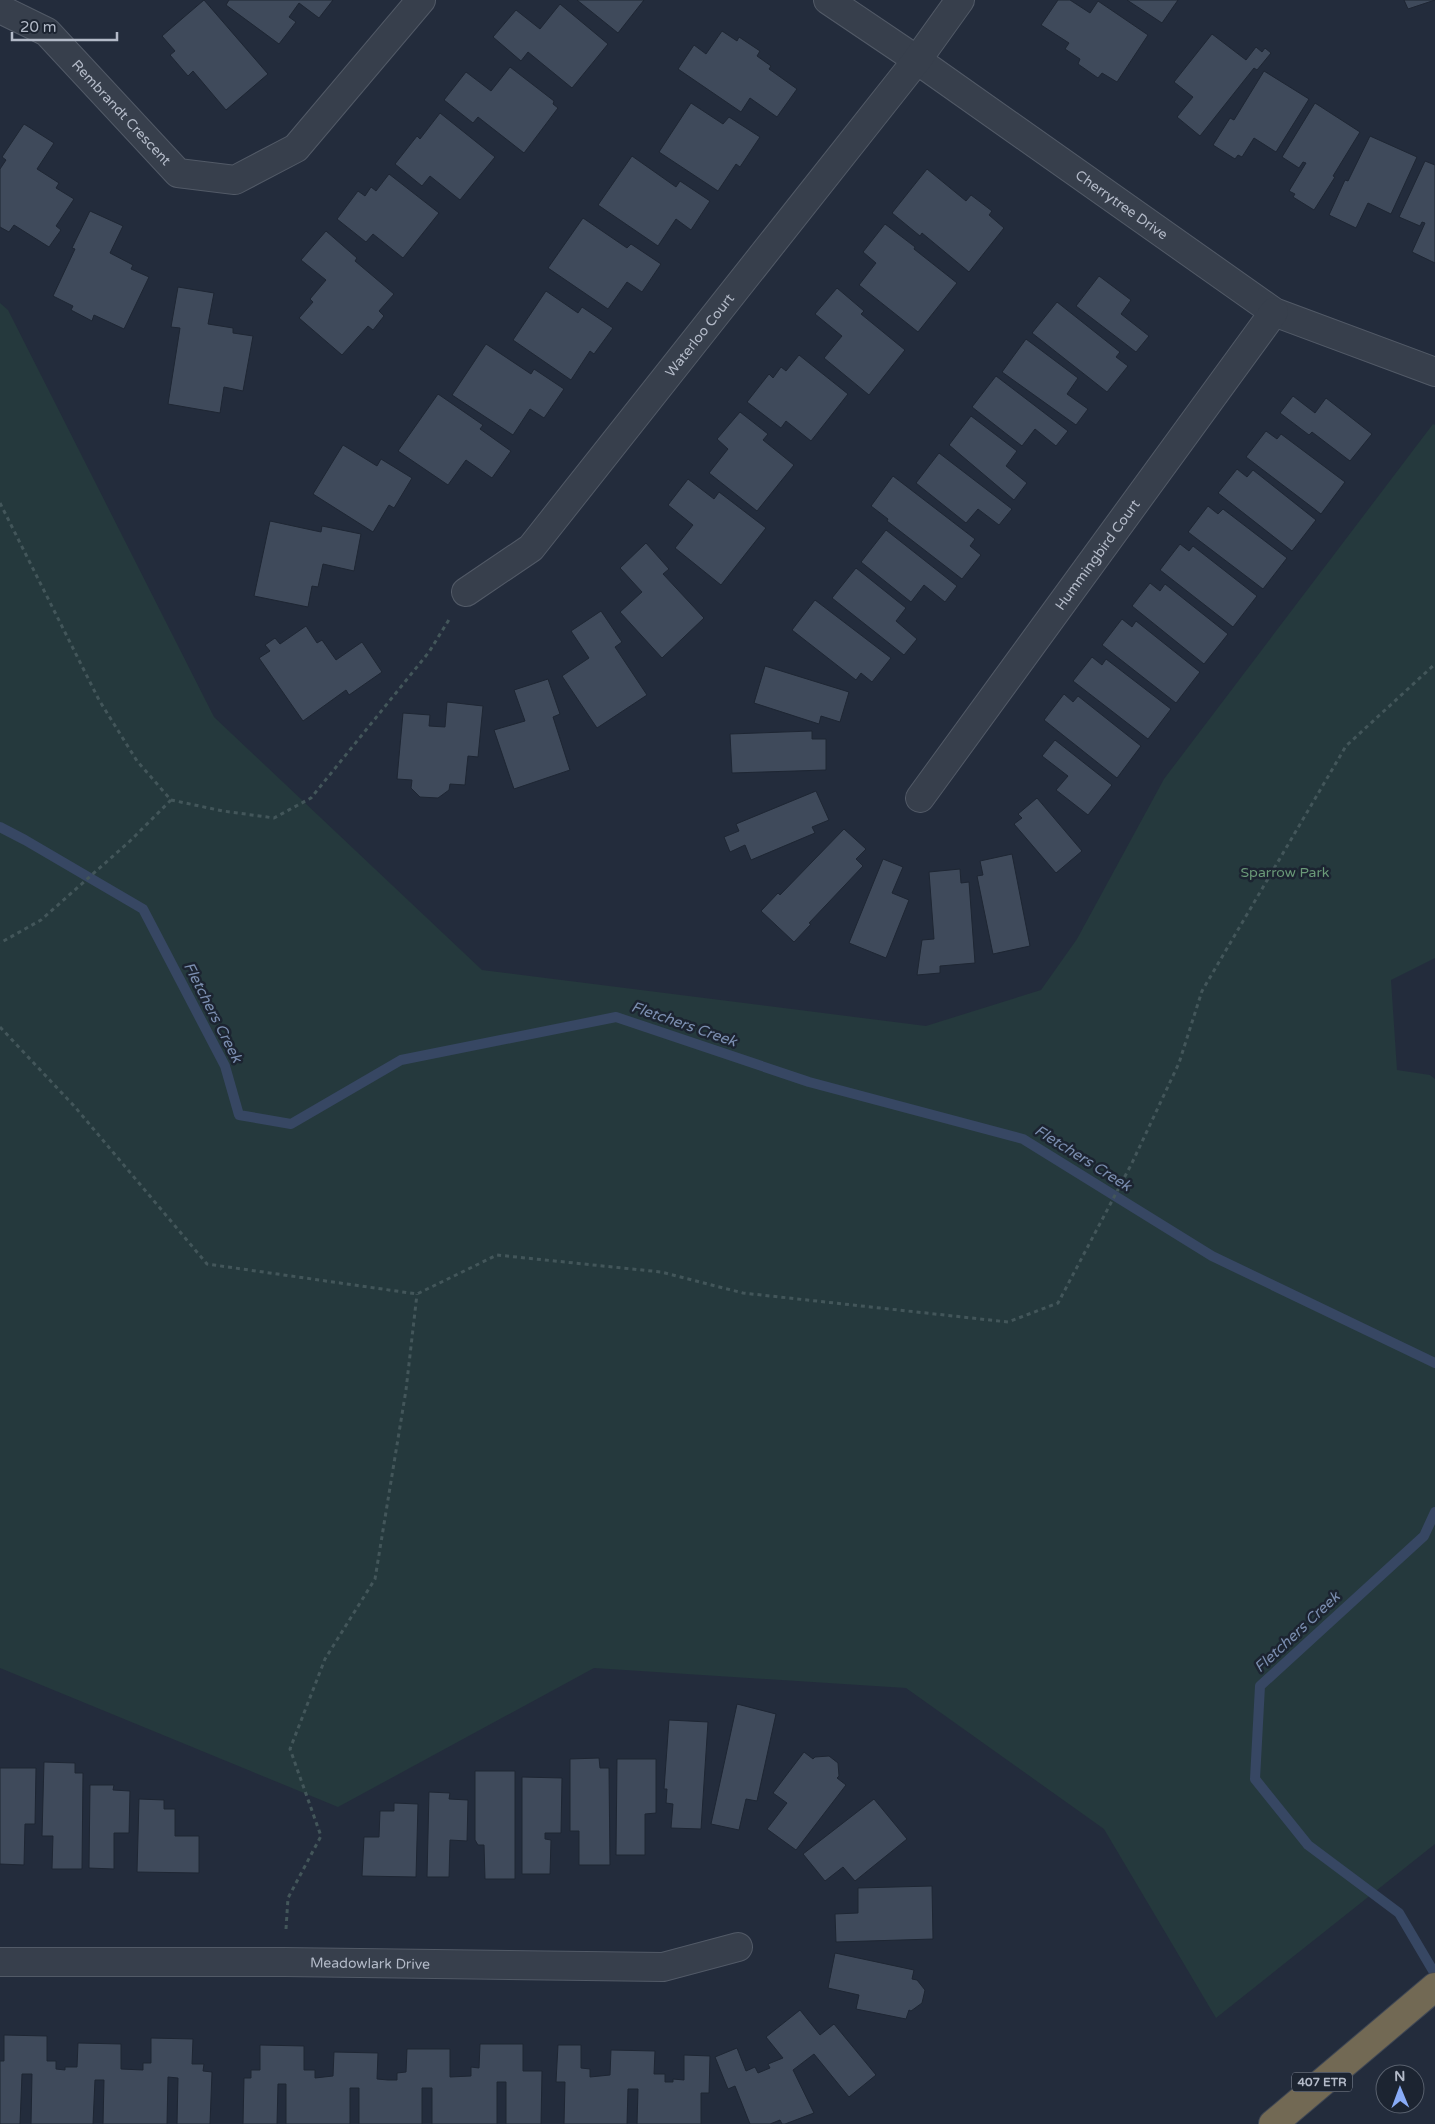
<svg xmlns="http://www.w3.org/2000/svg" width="1435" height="2124" font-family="'Varela Round',sans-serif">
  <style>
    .green { fill: #25393d }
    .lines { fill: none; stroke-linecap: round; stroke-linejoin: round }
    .stream { stroke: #374763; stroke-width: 10 }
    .building { fill: #3f4a5b; stroke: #1e2633 }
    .minor-casing { stroke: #525a67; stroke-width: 30 }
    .highway-casing { stroke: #3f4754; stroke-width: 30 }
    .path { stroke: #43565a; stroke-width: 3; stroke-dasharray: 4 4; stroke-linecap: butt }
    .minor { stroke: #373f4c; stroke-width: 28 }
    .highway { stroke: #726954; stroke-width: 28 }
    .labels { text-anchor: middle; stroke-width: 5; stroke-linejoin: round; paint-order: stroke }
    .shield { fill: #1c2431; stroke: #868d9b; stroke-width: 1 }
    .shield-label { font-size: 12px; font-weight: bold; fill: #b3bac8 }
    .street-label { font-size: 14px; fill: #b3bac8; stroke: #1c2431 }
    .park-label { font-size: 14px; fill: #6a9978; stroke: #1c2431 }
    .water-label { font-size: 15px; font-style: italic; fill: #7b8eb0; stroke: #1c2431 }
  </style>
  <rect width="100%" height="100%" fill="#232c3c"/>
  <!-- green -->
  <polygon class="green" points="0,303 8,310 214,717 482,970 926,1026 1041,990 1077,939 1164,779 1433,424 1435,425 1435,958 1391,980 1397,1070 1430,1075 1435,1079 1435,1844 1216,2018 1104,1829 906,1688 594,1668 338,1807 0,1668"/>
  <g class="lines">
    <!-- stream -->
    <g class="stream">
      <polyline points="0,827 25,840 143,909 225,1066 239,1115 291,1124 401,1060 616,1017 809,1082 1023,1139 1212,1256 1435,1363"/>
      <polyline points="1435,1512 1424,1536 1260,1686 1255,1779 1308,1845 1399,1913 1435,1974"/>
    </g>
  </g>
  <!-- building -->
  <g class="building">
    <polygon points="204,0 268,74 226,110 193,71 188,76 170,55 175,51 162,36"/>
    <polygon points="229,0 333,0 319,18 299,3 289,17 296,22 279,44 226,5"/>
    <polygon points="577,0 644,0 618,33"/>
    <polygon points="1058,0 1070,0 1090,13 1098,1 1148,35 1117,82 1102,73 1098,78 1078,64 1080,59 1065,49 1069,43 1041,25"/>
    <polygon points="1127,0 1178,0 1162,23"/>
    <polygon points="1404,0 1435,0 1408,9"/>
    <polygon points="560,4 608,44 572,88 528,52 521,61 493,37 516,10 540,29"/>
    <polygon points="722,31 737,41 739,37 760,51 757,56 771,66 769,69 797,89 777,117 750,98 741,112 678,69 694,45 706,54"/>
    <polygon points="1212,34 1246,60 1256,47 1262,52 1265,48 1271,53 1257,70 1254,68 1200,136 1177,117 1193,97 1174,82"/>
    <polygon points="510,67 554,101 553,104 558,108 524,153 478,117 473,123 444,100 466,72 491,91"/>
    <polygon points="1264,71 1309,99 1276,152 1254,138 1242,157 1238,155 1235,159 1213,145 1230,118 1234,120"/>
    <polygon points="691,103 723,124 729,117 760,137 740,167 736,164 718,191 659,152"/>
    <polygon points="1315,103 1360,132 1333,176 1335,177 1314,210 1293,197 1295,194 1289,191 1306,163 1303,162 1299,168 1282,157"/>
    <polygon points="440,113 495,157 460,200 430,176 422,186 395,164 417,136 420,139"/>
    <polygon points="24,124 54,143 37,169 59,183 56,188 74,199 56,226 61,230 49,247 14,225 9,232 0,227 0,169 6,160 2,157"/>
    <polygon points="1370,136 1417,157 1391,214 1368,203 1356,228 1329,215 1345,180 1348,181"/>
    <polygon points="632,156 676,187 680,181 710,201 691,230 676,219 658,246 598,205"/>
    <polygon points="1425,161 1435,165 1435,263 1412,252 1425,223 1422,222 1420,226 1399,217"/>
    <polygon points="927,169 966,201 971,195 992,211 989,215 1004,228 969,272 922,233 920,236 892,213"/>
    <polygon points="389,174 439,213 403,258 373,234 366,242 337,219 358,191 365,196 371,187 376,191"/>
    <polygon points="90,211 123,226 110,253 133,265 131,269 149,277 124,329 94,315 92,321 71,310 73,306 53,296 75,249 72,248"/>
    <polygon points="583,218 627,248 631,244 661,264 642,292 627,282 608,309 548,268"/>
    <polygon points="885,224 915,247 914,249 957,283 918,332 859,285 876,263 863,252"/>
    <polygon points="326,231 357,258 355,261 394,294 379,311 384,316 373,330 368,326 342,355 299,318 313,302 310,299 326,280 301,260"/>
    <polygon points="1099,276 1131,300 1121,314 1149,336 1136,352 1076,306"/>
    <polygon points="178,287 214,293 208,324 233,328 233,333 253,336 243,391 224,387 220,413 168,404 180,328 171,327"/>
    <polygon points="837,288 864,311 861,314 905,350 869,395 824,358 842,336 815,314"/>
    <polygon points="546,291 578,313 582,307 613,328 594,354 590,351 571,380 513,340"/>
    <polygon points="1057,302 1120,352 1116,357 1128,366 1107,392 1032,333"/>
    <polygon points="1026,339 1078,378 1067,394 1088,409 1076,425 1002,372"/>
    <polygon points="486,344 531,374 534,369 564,389 544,418 530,409 513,435 452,395"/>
    <polygon points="799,355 848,394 811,441 786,421 781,428 747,402 769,374 773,378 781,367 786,371"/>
    <polygon points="996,376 1068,431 1056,446 1035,429 1022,446 972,407"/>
    <polygon points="438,394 483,425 480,429 511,451 492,478 466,460 448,485 398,451"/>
    <polygon points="1293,396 1315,413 1326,398 1372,434 1350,461 1312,432 1309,435 1280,413"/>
    <polygon points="740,412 768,434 763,440 794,465 757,511 709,473 728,449 717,439"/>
    <polygon points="971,416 1017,451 1006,466 1027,483 1014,500 949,445"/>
    <polygon points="1266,431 1277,439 1281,434 1345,482 1321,514 1246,457"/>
    <polygon points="343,445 377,466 381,459 412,478 394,508 389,505 373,532 313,494"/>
    <polygon points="939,453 1012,509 999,525 978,509 966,523 916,483"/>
    <polygon points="1237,469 1247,477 1253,470 1316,520 1292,551 1218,493"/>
    <polygon points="893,476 975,539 970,546 981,555 962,579 887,521 888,519 871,506"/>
    <polygon points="688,479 714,499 719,492 766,528 721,585 675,548 693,525 668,505"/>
    <polygon points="1208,506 1218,514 1223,509 1287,558 1263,589 1188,532"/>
    <polygon points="270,521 321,532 322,526 361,534 354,571 323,564 318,587 312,586 308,607 254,596"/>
    <polygon points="886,530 957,586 945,602 924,585 911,602 861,562"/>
    <polygon points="646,543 669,569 663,574 704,618 662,658 620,612 642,592 620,568"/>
    <polygon points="1180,544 1189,551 1193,546 1257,596 1233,627 1160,570"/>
    <polygon points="856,568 906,608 896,621 917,639 904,655 832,598"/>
    <polygon points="1150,583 1160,591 1165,584 1228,634 1204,664 1132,606"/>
    <polygon points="815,600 891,658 872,682 861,673 856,680 792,630"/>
    <polygon points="601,611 622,642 615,647 647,695 597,728 562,676 589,658 571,631"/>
    <polygon points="1122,619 1132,627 1136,621 1200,672 1176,703 1102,645"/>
    <polygon points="306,626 317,643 322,640 336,660 362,642 382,672 349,695 346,690 303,721 259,658 270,651 265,645 275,638 280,644"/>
    <polygon points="1092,657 1102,665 1106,659 1171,709 1148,739 1073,681"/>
    <polygon points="765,666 849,692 840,722 821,716 819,724 754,703"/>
    <polygon points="548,679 560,714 553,717 570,770 514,789 494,730 525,721 514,690"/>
    <polygon points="1064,694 1073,702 1078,696 1141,746 1117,778 1044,720"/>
    <polygon points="447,702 483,706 478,757 468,756 465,785 450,784 449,790 438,798 420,797 411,788 412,780 397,779 403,713 430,715 429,726 445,727"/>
    <polygon points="812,731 812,739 826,739 826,770 732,773 730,734"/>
    <polygon points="1055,740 1112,785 1088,815 1056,790 1068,776 1042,756"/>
    <polygon points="816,791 829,820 812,827 815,833 751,860 745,845 730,852 724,837 739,831 736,824"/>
    <polygon points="1037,798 1082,851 1056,873 1014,824 1022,818 1018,814"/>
    <polygon points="844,829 866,849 856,859 863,866 809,923 811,924 794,942 761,911 778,893 780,895"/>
    <polygon points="1012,854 1030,946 993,954 977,876 983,875 980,861"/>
    <polygon points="883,859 903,867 892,893 909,900 886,958 849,943"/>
    <polygon points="960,869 961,883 969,882 975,963 940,966 940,973 917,975 922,940 934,939 929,872"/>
    <polygon points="737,1704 776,1714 757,1801 746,1799 739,1830 711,1824"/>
    <polygon points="669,1720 708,1722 701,1829 671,1828 673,1804 666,1803 667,1789 664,1789"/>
    <polygon points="804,1752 813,1759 815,1757 829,1756 838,1763 839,1776 837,1778 846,1785 796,1850 767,1829 787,1803 773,1793"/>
    <polygon points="599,1758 600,1768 609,1768 610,1865 579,1865 579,1831 570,1831 570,1759"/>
    <polygon points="617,1759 656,1759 656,1813 645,1814 645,1855 616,1855"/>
    <polygon points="44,1762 75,1763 75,1773 83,1773 82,1869 52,1869 53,1836 42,1836"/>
    <polygon points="0,1768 36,1768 35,1824 25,1824 24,1865 0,1864"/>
    <polygon points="475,1771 515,1771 515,1879 485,1879 484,1845 478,1845 475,1840"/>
    <polygon points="522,1777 562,1778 561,1833 545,1833 545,1839 551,1840 550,1874 522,1874"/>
    <polygon points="90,1785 114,1785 113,1790 130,1791 129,1833 114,1833 114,1869 89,1868"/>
    <polygon points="429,1792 450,1793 449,1799 468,1800 467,1841 450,1840 449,1877 427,1877"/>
    <polygon points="139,1799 164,1800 164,1809 175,1809 175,1836 199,1836 199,1873 137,1872"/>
    <polygon points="874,1799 907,1839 855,1881 843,1867 825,1881 803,1854"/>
    <polygon points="394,1803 418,1804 416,1877 362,1876 364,1837 379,1837 380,1811 394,1811"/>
    <polygon points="932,1886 933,1939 836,1942 835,1914 858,1913 858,1888"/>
    <polygon points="835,1953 914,1970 912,1979 917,1980 925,1990 922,2003 911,2011 909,2010 906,2019 856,2009 859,1995 828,1988"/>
    <polygon points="800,2010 820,2035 834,2024 876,2075 849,2097 814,2054 793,2070 814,2113 785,2124 782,2124 780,2120 770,2124 750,2124 735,2086 728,2089 715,2057 737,2048 746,2071 755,2067 758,2073 770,2068 768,2064 783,2058 766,2037"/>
    <polygon points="4,2035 47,2036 47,2061 56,2061 56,2069 65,2070 65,2067 77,2067 78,2043 121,2044 121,2069 143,2070 143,2063 151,2063 151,2038 193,2039 192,2064 204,2064 203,2071 212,2072 210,2124 177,2124 178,2078 168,2077 167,2124 103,2124 104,2080 95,2080 93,2124 31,2124 32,2074 22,2074 20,2124 0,2124 0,2061 4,2061"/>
    <polygon points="480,2044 523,2044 523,2071 542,2071 541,2124 506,2124 506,2082 497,2082 497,2124 432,2124 432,2088 422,2088 422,2124 359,2124 359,2088 350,2088 350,2124 286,2124 286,2084 278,2084 277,2124 243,2124 244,2078 251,2078 251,2070 260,2070 260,2045 304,2046 304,2070 315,2070 315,2078 333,2076 334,2052 378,2053 377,2079 388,2080 397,2080 397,2073 406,2072 407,2049 450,2049 450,2077 471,2076 471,2067 479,2068"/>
    <polygon points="558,2045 581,2045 581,2068 590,2069 590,2077 610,2075 611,2050 655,2051 654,2074 665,2074 665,2082 673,2082 673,2079 684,2080 684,2055 710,2056 709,2093 701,2093 701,2124 637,2124 638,2089 628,2089 627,2124 564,2124 565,2082 556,2082"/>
  </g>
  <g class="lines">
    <defs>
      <g id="minor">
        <path id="s1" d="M 828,0 L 917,60 L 1274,312 L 1435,372"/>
        <path id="s2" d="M 0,9 L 47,32 L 178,173 L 235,180 L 296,148 L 421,0"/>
        <path id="s3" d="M 466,592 L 531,548 L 917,60 L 960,0"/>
        <path id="s4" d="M 920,798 L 1274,312"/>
        <path id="s5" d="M 0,1962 L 285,1962 L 663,1967 L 738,1947"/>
      </g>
      <polyline id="highway" points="1273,2124 1435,1987"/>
    </defs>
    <!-- minor casing -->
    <use href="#minor" class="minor-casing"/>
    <!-- highway casing -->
    <use href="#highway" class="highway-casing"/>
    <!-- path -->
    <g class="path">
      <polyline points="0,503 99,700 137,761 171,800 130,841 41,920 0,943"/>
      <polyline points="171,800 223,811 274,818 311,798 429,652 450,618"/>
      <polyline points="0,1027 75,1107 207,1264 417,1294 497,1255 661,1272 743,1293 1008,1322 1058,1303 1132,1163 1179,1063 1202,991 1346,746 1435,664"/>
      <polyline points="286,1929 288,1898 321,1836 290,1749 325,1659 375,1579 406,1390 417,1294"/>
    </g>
    <!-- minor -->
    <use href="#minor" class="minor"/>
    <!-- highway -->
    <use href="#highway" class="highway"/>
  </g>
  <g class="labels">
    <!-- shield labels -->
    <rect class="shield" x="1292" y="2072.5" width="60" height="19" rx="4"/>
    <g class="shield-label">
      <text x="1322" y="2086">407 ETR</text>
    </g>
    <!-- street labels -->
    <g class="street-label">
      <text dy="5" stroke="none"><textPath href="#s2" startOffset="162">Rembrandt Crescent</textPath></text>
      <text dy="5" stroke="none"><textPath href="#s1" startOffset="358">Cherrytree Drive</textPath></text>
      <text dy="5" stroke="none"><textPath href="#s3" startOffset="350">Waterloo Court</textPath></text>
      <text dy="5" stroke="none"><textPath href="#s4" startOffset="301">Hummingbird Court</textPath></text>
      <text dy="5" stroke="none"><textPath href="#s5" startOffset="370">Meadowlark Drive</textPath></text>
    </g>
    <!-- park labels -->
    <g class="park-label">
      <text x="1285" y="877">Sparrow Park</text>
    </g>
    <!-- water labels -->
    <g class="water-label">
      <text transform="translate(213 1012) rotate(63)" y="5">Fletchers Creek</text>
      <text transform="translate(684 1024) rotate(19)" y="5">Fletchers Creek</text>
      <text transform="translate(1083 1158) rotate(32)" y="5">Fletchers Creek</text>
      <text transform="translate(1297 1632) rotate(-43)" y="5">Fletchers Creek</text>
    </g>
  </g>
  <!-- north arrow -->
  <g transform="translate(1400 2089) rotate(359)"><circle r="24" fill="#1c2431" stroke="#58606d"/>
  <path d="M0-4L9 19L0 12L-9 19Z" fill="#89acf7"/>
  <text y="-8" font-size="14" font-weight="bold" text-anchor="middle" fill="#b3bac8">N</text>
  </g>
  <!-- scale -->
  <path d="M12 32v8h105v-8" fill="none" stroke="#b3bac8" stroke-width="2.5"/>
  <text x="20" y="32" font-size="15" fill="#b3bac8" stroke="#1c2431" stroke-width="4" paint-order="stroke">20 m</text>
</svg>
